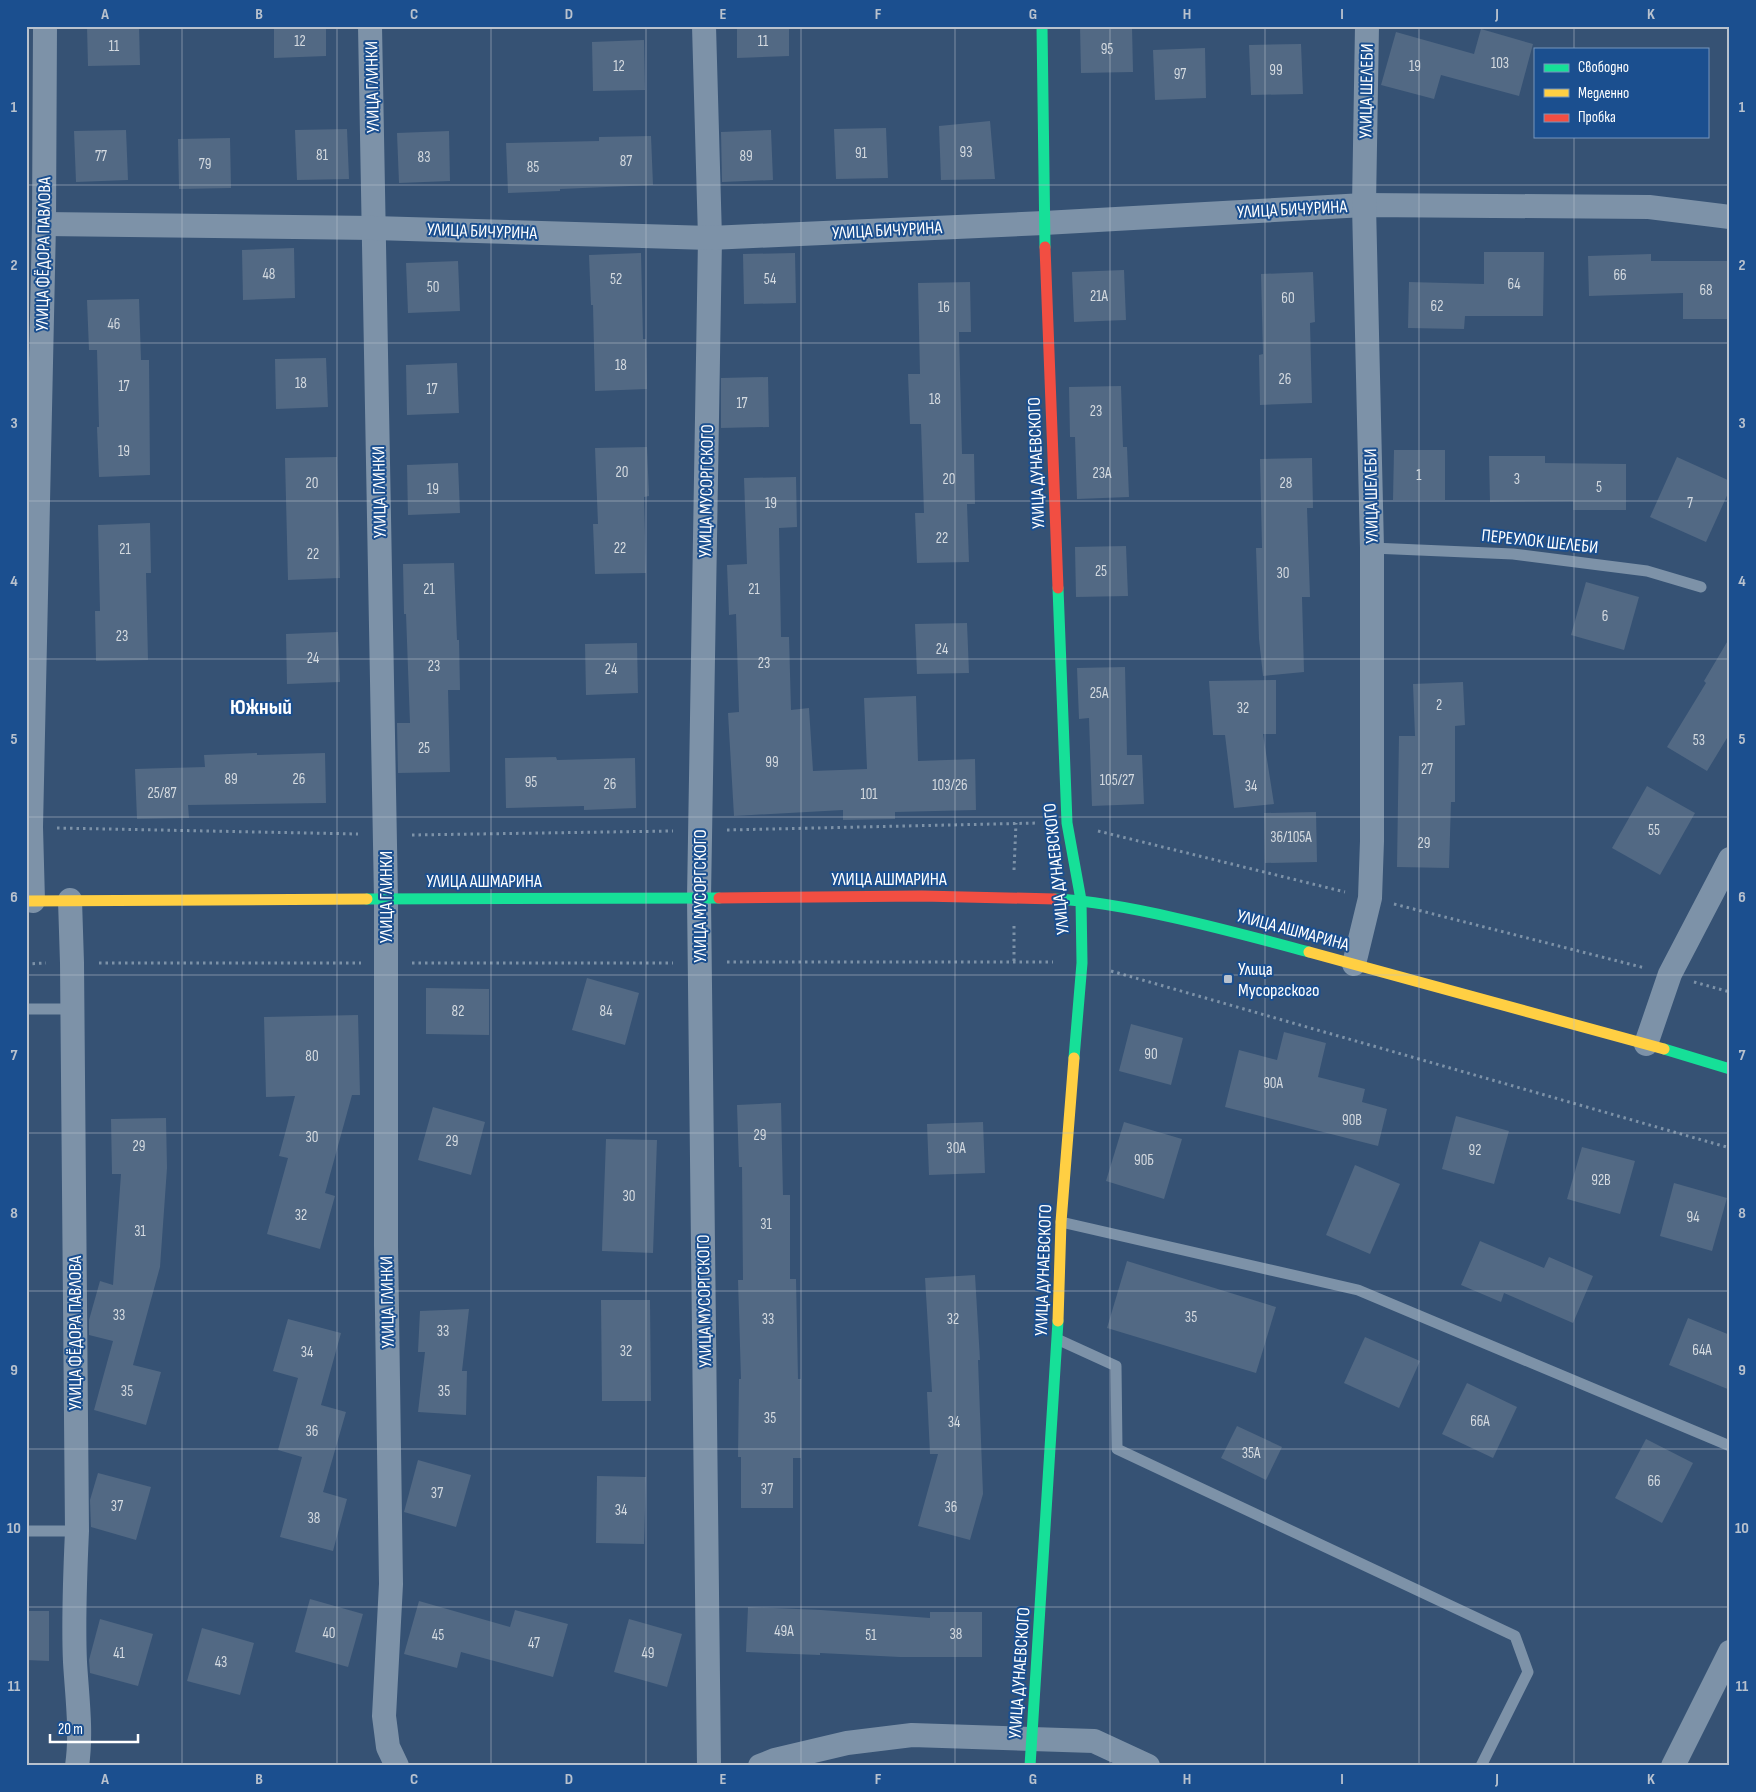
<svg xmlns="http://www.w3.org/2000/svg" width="1756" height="1792" font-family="'Sofia Sans Condensed',sans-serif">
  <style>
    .building { fill: #526984 }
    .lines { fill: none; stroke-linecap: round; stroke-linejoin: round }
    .path { stroke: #7d92a8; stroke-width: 3; stroke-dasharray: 2.5 4; stroke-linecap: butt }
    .lane { stroke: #7d92a8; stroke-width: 11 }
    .street { stroke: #7d92a8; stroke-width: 24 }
    .fast { stroke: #16e098; stroke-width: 11 }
    .slow { stroke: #ffcf43; stroke-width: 11 }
    .jam { stroke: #f24e42; stroke-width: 11 }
    .grid { fill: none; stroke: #b9c2ce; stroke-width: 1; stroke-opacity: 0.55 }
    .poi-dot { fill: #b9c2ce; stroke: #1b4f8f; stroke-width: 2 }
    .labels { text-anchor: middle; stroke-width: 4; stroke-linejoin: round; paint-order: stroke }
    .number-label { font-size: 15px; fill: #d4dae0 }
    .street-label { font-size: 18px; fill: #fff; stroke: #1b4f8f }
    .poi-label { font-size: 18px; fill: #fff; stroke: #1b4f8f; text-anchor: start }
    .district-label { font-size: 22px; font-weight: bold; fill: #fff; stroke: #1b4f8f }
    .neatline { fill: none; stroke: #b9c2ce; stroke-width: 2 }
    .grid-label { font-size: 16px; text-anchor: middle; font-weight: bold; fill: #b9c2ce }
  </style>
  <rect width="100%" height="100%" fill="#365274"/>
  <!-- building -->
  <g class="building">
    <polygon points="87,26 139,26 140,65 88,66"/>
    <polygon points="274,26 326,26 326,56 274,58"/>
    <polygon points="737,26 789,26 789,56 737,58"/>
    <polygon points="1080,26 1132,26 1133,72 1081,73"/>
    <polygon points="1481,29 1533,44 1519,96 1441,75 1434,99 1381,85 1396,32 1474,54"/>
    <polygon points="644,40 645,90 593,91 592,42"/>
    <polygon points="1301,44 1303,94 1251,95 1249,45"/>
    <polygon points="1205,48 1206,98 1155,100 1153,50"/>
    <polygon points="990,121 995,179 941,180 939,126"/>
    <polygon points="886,128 888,178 836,179 834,129"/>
    <polygon points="347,129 349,179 297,180 295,130"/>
    <polygon points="126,130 128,180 76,182 74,131"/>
    <polygon points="771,130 773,180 722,182 721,132"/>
    <polygon points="449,131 450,181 399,183 397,133"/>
    <polygon points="651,136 653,185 560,189 560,191 508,193 506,143 599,141 599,137"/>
    <polygon points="230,138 231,188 179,189 178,139"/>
    <polygon points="294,248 295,298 243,300 242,250"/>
    <polygon points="1484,252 1544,252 1543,316 1465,316 1464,329 1408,328 1409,282 1484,284"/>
    <polygon points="641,253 643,339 646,339 647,389 595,391 593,305 591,305 589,255"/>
    <polygon points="795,253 796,303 744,304 743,254"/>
    <polygon points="1651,254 1651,261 1730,261 1730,319 1683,319 1683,293 1589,296 1588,256"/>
    <polygon points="458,261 460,311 408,313 406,263"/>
    <polygon points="1124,270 1126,320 1074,322 1072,272"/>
    <polygon points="1313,272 1315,322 1310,323 1312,403 1260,405 1259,355 1263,354 1261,274"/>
    <polygon points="970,282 971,332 959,332 962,454 974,454 975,504 967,504 969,562 917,563 915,513 924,513 921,424 910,424 908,374 920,374 918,283"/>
    <polygon points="139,299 141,360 149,360 150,475 99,477 97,427 99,427 97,350 89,350 87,300"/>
    <polygon points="326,358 328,407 276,409 275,359"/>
    <polygon points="457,363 459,413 407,415 406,365"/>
    <polygon points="768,377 769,427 721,428 721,378"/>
    <polygon points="1121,386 1123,447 1127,447 1129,497 1077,499 1075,437 1070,437 1069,387"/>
    <polygon points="647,447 649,496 644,497 646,573 595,574 593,524 598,524 595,448"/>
    <polygon points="1394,450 1445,450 1445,500 1393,500"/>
    <polygon points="1489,456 1545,456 1545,463 1626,464 1626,510 1573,510 1573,501 1490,502"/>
    <polygon points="337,457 340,578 288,580 285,458"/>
    <polygon points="1677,457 1730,481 1730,489 1706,542 1650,517"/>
    <polygon points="1312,458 1313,508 1307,508 1310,597 1302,597 1304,672 1263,676 1259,639 1256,548 1262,548 1260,459"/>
    <polygon points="458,463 460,513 408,515 407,465"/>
    <polygon points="796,477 797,527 779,528 781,637 789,637 791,710 809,708 813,771 867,769 864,698 916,696 918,761 975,759 976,810 895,812 895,819 843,820 843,810 734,816 728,713 739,712 736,614 729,615 727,565 747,564 744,478"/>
    <polygon points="150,523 151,573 146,573 148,660 96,661 95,611 100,611 98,525"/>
    <polygon points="1126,546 1128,596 1076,597 1075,547"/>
    <polygon points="454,563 457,640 459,640 460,690 448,690 450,772 398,773 397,723 410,723 406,614 404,614 403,564"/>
    <polygon points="1586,582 1639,597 1624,650 1571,635"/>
    <polygon points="967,623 969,673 917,674 915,624"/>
    <polygon points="338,632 340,682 287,684 286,634"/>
    <polygon points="1730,637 1730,733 1707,771 1667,747 1706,683 1704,681"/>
    <polygon points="637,643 638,693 586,695 585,644"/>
    <polygon points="1125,667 1127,755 1142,755 1144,804 1092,806 1089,718 1079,719 1077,668"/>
    <polygon points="1276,680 1276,734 1263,734 1274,804 1234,808 1225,735 1213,735 1209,681"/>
    <polygon points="1463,682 1465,725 1455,726 1455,802 1451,802 1449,868 1397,867 1399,736 1415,736 1413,684"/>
    <polygon points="257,753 257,755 325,753 326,803 188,805 189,818 137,819 135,769 205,767 204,755"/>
    <polygon points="556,757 557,760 635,758 636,808 584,810 584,806 506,808 505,758"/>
    <polygon points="1647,786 1695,813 1660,875 1612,848"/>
    <polygon points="1316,812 1317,862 1265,863 1264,813"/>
    <polygon points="587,978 639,993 625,1045 572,1030"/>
    <polygon points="426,988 489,989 489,1035 426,1034"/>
    <polygon points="358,1015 360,1095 352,1095 325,1193 335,1196 320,1249 267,1234 288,1158 279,1156 295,1096 266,1097 264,1017"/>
    <polygon points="1131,1024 1183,1038 1171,1085 1119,1071"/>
    <polygon points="1284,1032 1326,1043 1318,1077 1365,1089 1362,1102 1387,1109 1378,1146 1225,1107 1239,1050 1277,1060"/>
    <polygon points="781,1103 783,1195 790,1195 790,1279 796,1279 798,1379 801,1379 801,1458 793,1458 793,1508 741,1508 741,1457 738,1457 739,1379 741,1379 738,1280 743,1280 742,1167 739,1167 737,1105"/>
    <polygon points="433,1107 485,1122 471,1175 418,1160"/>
    <polygon points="1456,1116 1509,1131 1494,1184 1442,1169"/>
    <polygon points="166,1118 167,1168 160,1267 133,1365 161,1372 146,1425 94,1410 113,1341 89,1335 89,1320 100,1281 113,1285 121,1174 112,1174 111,1119"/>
    <polygon points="983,1122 985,1173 929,1175 927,1124"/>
    <polygon points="1124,1122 1182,1139 1164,1199 1106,1181"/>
    <polygon points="606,1139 657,1140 653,1253 602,1251"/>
    <polygon points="1582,1147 1635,1161 1620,1214 1567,1199"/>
    <polygon points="1355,1165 1400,1184 1370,1254 1326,1235"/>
    <polygon points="1674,1183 1727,1198 1712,1251 1660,1236"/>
    <polygon points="1480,1241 1544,1268 1549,1257 1593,1276 1573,1323 1504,1293 1501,1302 1461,1285"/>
    <polygon points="1127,1261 1276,1307 1256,1373 1107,1328"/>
    <polygon points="975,1275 980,1360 978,1360 983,1494 970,1540 918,1526 938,1454 930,1454 927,1392 932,1392 925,1278"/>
    <polygon points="601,1300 650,1300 651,1401 602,1401"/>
    <polygon points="469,1309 462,1371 467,1371 466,1415 418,1412 425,1352 418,1352 420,1311"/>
    <polygon points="1688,1318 1730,1335 1730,1390 1669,1365"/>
    <polygon points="288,1319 341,1333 321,1405 346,1412 323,1492 347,1499 333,1551 280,1537 302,1457 278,1450 298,1378 273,1371"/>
    <polygon points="1365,1337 1420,1361 1399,1408 1344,1383"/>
    <polygon points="1467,1383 1517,1407 1493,1458 1442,1434"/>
    <polygon points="1237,1426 1282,1447 1266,1480 1221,1458"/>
    <polygon points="1646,1439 1693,1463 1662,1523 1615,1498"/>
    <polygon points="418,1460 471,1475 456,1527 404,1512"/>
    <polygon points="98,1473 151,1487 136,1540 91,1527 90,1500"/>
    <polygon points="597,1476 646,1477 644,1544 596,1543"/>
    <polygon points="310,1599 363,1614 348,1667 295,1652"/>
    <polygon points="419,1601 510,1627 515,1610 568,1624 553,1677 461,1652 457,1668 404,1654"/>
    <polygon points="748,1607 821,1610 930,1618 930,1612 982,1612 982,1657 900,1657 820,1653 820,1655 746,1652"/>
    <polygon points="26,1611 49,1611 49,1661 26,1660"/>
    <polygon points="100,1619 153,1634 138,1686 90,1673 89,1660"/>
    <polygon points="629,1619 682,1634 667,1687 614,1672"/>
    <polygon points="202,1628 254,1643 240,1695 187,1681"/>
  </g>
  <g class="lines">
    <!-- path -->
    <g class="path">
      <polyline points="57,828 358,834"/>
      <polyline points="727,830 1038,823"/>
      <polyline points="1098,831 1345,892"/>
      <polyline points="412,835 673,831"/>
      <polyline points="1014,870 1016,823"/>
      <polyline points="1394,904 1645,968"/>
      <polyline points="1014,926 1014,962"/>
      <polyline points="727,962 1053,962"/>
      <polyline points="99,963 361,963"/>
      <polyline points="412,963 673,963"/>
      <polyline points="26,964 46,963"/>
      <polyline points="1111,971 1730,1148"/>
      <polyline points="1694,982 1730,992"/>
    </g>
    <!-- lane -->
    <g class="lane">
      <polyline points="1372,548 1513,554 1647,571 1701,587"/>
      <polyline points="26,1009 73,1009"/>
      <polyline points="1061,1222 1358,1290 1730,1446"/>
      <polyline points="1059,1340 1116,1366 1117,1449 1515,1636 1528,1672 1481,1766"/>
      <polyline points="26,1531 77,1531"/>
    </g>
    <!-- street -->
    <g class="street">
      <polyline points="370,26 386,899 386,1246 391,1584 384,1716 388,1747 397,1766"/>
      <polyline points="704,26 710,238 699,898 709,1766"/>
      <polyline points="44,224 374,228 710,238 1044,223 1364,205 1649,207 1730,217"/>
      <path d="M 70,900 L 72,963 L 77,1531 C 75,1575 73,1618 75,1662 C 77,1696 82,1732 77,1766"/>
      <polyline points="33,901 31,827 44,224 45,26"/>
      <polyline points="1354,964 1370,898 1372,841 1372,548 1364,205 1367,26"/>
      <polyline points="1646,1044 1670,974 1730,859"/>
      <polyline points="760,1766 775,1760 847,1743 912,1735 1094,1741 1148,1766"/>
      <polyline points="1673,1766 1730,1652"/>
    </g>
    <!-- fast -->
    <g class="fast">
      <polyline points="1042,26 1045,247"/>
      <polyline points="1058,588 1067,823 1081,900 1082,963 1074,1058"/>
      <polyline points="367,899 719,898"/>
      <path d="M 1055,899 C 1095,901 1136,909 1175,918 C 1220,928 1264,940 1309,952"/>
      <polyline points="1664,1049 1730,1069"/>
      <polyline points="1030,1766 1058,1321"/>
    </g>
    <!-- slow -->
    <g class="slow">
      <polyline points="26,901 367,899"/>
      <polyline points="1309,952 1664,1049"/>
      <polyline points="1058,1321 1061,1222 1074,1058"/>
    </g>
    <!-- jam -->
    <g class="jam">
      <polyline points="1045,247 1058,588"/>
      <polyline points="719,898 922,896 1055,899"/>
    </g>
  </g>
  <!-- grid -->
  <path class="grid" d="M 182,26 L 182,1766M 337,26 L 337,1766M 491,26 L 491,1766M 646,26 L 646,1766M 801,26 L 801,1766M 955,26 L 955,1766M 1110,26 L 1110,1766M 1265,26 L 1265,1766M 1419,26 L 1419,1766M 1574,26 L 1574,49M 1574,136 L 1574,1766M 26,185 L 1730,185M 26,343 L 1730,343M 26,501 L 1730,501M 26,659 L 1730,659M 26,817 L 1730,817M 26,975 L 1730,975M 26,1133 L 1730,1133M 26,1291 L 1730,1291M 26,1449 L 1730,1449M 26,1607 L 1730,1607"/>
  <!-- markers -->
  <rect class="poi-dot" x="1223" y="974" width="10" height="10" rx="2.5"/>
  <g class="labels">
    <!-- number labels -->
    <g class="number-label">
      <text x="300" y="46">12</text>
      <text x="763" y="46">11</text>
      <text x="114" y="51">11</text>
      <text x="1107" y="54">95</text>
      <text x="1500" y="68">103</text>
      <text x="619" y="71">12</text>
      <text x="1415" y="71">19</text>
      <text x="1276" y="75">99</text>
      <text x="1180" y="79">97</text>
      <text x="966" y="157">93</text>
      <text x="861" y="158">91</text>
      <text x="322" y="160">81</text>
      <text x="101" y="161">77</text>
      <text x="746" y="161">89</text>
      <text x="424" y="162">83</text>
      <text x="626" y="166">87</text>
      <text x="205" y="169">79</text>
      <text x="533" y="172">85</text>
      <text x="269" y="279">48</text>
      <text x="1620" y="280">66</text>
      <text x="616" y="284">52</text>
      <text x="770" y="284">54</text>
      <text x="1514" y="289">64</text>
      <text x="433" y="292">50</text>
      <text x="1706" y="295">68</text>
      <text x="1099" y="301">21А</text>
      <text x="1288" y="303">60</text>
      <text x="1437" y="311">62</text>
      <text x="944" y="312">16</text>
      <text x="114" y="329">46</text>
      <text x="621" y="370">18</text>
      <text x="1285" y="384">26</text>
      <text x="301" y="388">18</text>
      <text x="124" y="391">17</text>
      <text x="432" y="394">17</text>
      <text x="935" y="404">18</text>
      <text x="742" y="408">17</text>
      <text x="1096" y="416">23</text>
      <text x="124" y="456">19</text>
      <text x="622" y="477">20</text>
      <text x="1102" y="478">23А</text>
      <text x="1419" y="480">1</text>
      <text x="949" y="484">20</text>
      <text x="1517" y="484">3</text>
      <text x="312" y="488">20</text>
      <text x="1286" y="488">28</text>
      <text x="1599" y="492">5</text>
      <text x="433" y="494">19</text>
      <text x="771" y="508">19</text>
      <text x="1690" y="508">7</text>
      <text x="942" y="543">22</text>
      <text x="620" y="553">22</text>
      <text x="125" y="554">21</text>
      <text x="313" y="559">22</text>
      <text x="1101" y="576">25</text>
      <text x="1283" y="578">30</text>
      <text x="429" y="594">21</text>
      <text x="754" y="594">21</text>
      <text x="1605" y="621">6</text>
      <text x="122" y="641">23</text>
      <text x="942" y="654">24</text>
      <text x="313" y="663">24</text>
      <text x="764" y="668">23</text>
      <text x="434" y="671">23</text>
      <text x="611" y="674">24</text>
      <text x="1099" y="698">25А</text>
      <text x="1439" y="710">2</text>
      <text x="1243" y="713">32</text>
      <text x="1699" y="745">53</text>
      <text x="424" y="753">25</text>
      <text x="772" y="767">99</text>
      <text x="1427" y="774">27</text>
      <text x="231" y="784">89</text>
      <text x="299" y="784">26</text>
      <text x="1117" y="785">105/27</text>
      <text x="531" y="787">95</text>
      <text x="610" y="789">26</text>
      <text x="950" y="790">103/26</text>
      <text x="1251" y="791">34</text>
      <text x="162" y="798">25/87</text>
      <text x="869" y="799">101</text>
      <text x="1654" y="835">55</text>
      <text x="1291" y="842">36/105А</text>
      <text x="1424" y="848">29</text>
      <text x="458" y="1016">82</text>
      <text x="606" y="1016">84</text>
      <text x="1151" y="1059">90</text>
      <text x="312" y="1061">80</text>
      <text x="1273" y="1088">90А</text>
      <text x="1352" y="1125">90В</text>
      <text x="760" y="1140">29</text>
      <text x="312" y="1142">30</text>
      <text x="452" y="1146">29</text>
      <text x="139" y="1151">29</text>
      <text x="956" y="1153">30А</text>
      <text x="1475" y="1155">92</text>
      <text x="1144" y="1165">90Б</text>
      <text x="1601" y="1185">92В</text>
      <text x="629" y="1201">30</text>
      <text x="301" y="1220">32</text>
      <text x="1693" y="1222">94</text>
      <text x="766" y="1229">31</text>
      <text x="140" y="1236">31</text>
      <text x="119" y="1320">33</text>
      <text x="1191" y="1322">35</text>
      <text x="768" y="1324">33</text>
      <text x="953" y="1324">32</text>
      <text x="443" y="1336">33</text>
      <text x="1702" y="1355">64А</text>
      <text x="626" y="1356">32</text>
      <text x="307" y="1357">34</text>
      <text x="127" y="1396">35</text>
      <text x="444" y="1396">35</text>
      <text x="770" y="1423">35</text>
      <text x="1480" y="1426">66А</text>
      <text x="954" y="1427">34</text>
      <text x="312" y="1436">36</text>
      <text x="1251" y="1458">35А</text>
      <text x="1654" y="1486">66</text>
      <text x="767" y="1494">37</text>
      <text x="437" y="1498">37</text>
      <text x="117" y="1511">37</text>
      <text x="951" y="1512">36</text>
      <text x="621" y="1515">34</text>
      <text x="314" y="1523">38</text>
      <text x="784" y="1636">49А</text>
      <text x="329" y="1638">40</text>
      <text x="956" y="1639">38</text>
      <text x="438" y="1640">45</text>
      <text x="871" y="1640">51</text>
      <text x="534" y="1648">47</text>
      <text x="119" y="1658">41</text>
      <text x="648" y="1658">49</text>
      <text x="221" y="1667">43</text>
    </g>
    <!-- street labels -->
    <g class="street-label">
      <text transform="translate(372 87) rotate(-91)" y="6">УЛИЦА ГЛИНКИ</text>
      <text transform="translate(1366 91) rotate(-89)" y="6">УЛИЦА ШЕЛЕБИ</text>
      <text transform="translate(1292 209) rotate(-3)" y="6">УЛИЦА БИЧУРИНА</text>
      <text transform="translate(887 230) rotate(-3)" y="6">УЛИЦА БИЧУРИНА</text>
      <text transform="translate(482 231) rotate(2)" y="6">УЛИЦА БИЧУРИНА</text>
      <text transform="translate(43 254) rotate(-89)" y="6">УЛИЦА ФЁДОРА ПАВЛОВА</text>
      <text transform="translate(1036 463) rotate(-92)" y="6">УЛИЦА ДУНАЕВСКОГО</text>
      <text transform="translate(706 491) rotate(-89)" y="6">УЛИЦА МУСОРГСКОГО</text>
      <text transform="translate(379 492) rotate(-91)" y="6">УЛИЦА ГЛИНКИ</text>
      <text transform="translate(1371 496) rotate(-91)" y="6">УЛИЦА ШЕЛЕБИ</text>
      <text transform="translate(1540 541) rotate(6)" y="6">ПЕРЕУЛОК ШЕЛЕБИ</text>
      <text transform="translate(1056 869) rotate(-96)" y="6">УЛИЦА ДУНАЕВСКОГО</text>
      <text x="889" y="885">УЛИЦА АШМАРИНА</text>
      <text x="484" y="887">УЛИЦА АШМАРИНА</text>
      <text transform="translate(700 896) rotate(-90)" y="6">УЛИЦА МУСОРГСКОГО</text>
      <text transform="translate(386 897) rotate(-90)" y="6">УЛИЦА ГЛИНКИ</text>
      <text transform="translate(1293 930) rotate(15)" y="6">УЛИЦА АШМАРИНА</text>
      <text transform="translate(1043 1270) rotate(-88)" y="6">УЛИЦА ДУНАЕВСКОГО</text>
      <text transform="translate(704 1301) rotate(-91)" y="6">УЛИЦА МУСОРГСКОГО</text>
      <text transform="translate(387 1302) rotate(-91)" y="6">УЛИЦА ГЛИНКИ</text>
      <text transform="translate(75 1333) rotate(-90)" y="6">УЛИЦА ФЁДОРА ПАВЛОВА</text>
      <text transform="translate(1019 1673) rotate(-86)" y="6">УЛИЦА ДУНАЕВСКОГО</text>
    </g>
    <!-- poi labels -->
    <g class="poi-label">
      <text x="1238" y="975">Улица<tspan x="1238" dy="21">Мусоргского</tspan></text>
    </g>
    <!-- district labels -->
    <g class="district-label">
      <text x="261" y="714">Южный</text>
    </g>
  </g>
  <!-- border -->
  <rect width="1756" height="1792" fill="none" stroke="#1b4f8f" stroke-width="55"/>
  <!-- legend -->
  <rect x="1534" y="48" width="175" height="90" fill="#1b4f8f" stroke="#7695bc"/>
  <rect x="1544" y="64" width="25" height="8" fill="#16e098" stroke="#7695bc"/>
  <text x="1578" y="72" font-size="15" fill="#ffffff">Свободно</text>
  <rect x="1544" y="89" width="25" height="8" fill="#ffcf43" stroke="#7695bc"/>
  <text x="1578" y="98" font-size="15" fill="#ffffff">Медленно</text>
  <rect x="1544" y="114" width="25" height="8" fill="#f24e42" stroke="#7695bc"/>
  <text x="1578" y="122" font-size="15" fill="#ffffff">Пробка</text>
  <!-- scale -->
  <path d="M50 1734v8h88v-8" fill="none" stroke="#ffffff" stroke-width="2.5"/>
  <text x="58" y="1734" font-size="15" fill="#ffffff" stroke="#1b4f8f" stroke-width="4" paint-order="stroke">20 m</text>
  <rect x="28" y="28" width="1700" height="1736" class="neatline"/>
  <g class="grid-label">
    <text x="105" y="19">A</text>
    <text x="259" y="19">B</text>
    <text x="414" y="19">C</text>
    <text x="569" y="19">D</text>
    <text x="723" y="19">E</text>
    <text x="878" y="19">F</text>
    <text x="1033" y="19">G</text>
    <text x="1187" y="19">H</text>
    <text x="1342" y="19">I</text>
    <text x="1497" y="19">J</text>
    <text x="1651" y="19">K</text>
    <text x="14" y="112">1</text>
    <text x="1742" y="112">1</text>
    <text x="14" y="270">2</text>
    <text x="1742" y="270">2</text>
    <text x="14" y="428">3</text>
    <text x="1742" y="428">3</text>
    <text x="14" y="586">4</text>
    <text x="1742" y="586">4</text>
    <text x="14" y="744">5</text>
    <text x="1742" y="744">5</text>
    <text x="14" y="902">6</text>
    <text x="1742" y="902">6</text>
    <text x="14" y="1060">7</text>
    <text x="1742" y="1060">7</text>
    <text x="14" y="1218">8</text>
    <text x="1742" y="1218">8</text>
    <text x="14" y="1375">9</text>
    <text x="1742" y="1375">9</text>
    <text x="14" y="1533">10</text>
    <text x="1742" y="1533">10</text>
    <text x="14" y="1691">11</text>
    <text x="1742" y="1691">11</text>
    <text x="105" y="1784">A</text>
    <text x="259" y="1784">B</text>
    <text x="414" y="1784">C</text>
    <text x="569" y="1784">D</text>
    <text x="723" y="1784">E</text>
    <text x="878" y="1784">F</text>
    <text x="1033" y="1784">G</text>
    <text x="1187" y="1784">H</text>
    <text x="1342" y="1784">I</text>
    <text x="1497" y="1784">J</text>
    <text x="1651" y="1784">K</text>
  </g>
</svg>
